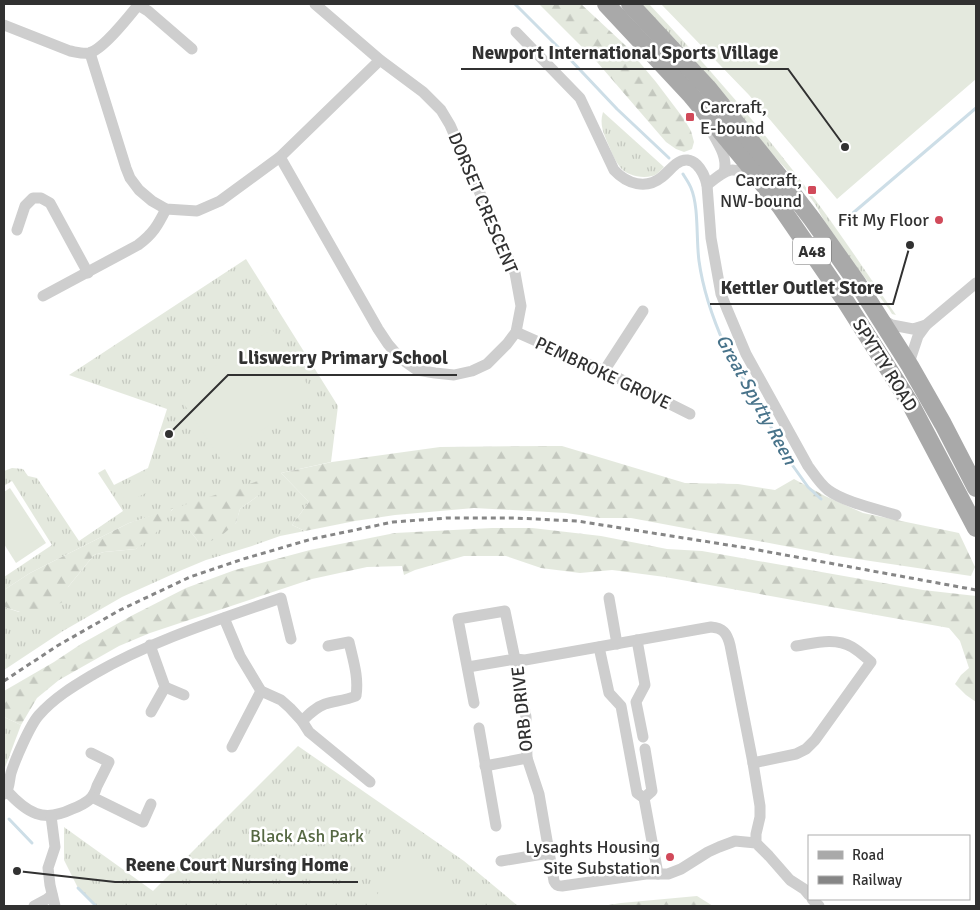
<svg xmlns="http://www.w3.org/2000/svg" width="980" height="910" font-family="Signika,sans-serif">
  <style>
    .grass { fill: url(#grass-tufts); fill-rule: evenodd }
    .forest { fill: url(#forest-firs) }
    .garden { fill: #e4e9de }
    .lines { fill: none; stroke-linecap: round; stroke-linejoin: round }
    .stream { stroke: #cddee7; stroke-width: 3 }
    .street { stroke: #cecece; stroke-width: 11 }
    .primary { stroke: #a9a9a9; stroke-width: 18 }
    .rail { stroke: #868686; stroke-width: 3; stroke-dasharray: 5 4; stroke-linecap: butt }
    .poi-dot { fill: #d14a5a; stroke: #fff; stroke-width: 2 }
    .labels { text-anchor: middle; stroke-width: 5; stroke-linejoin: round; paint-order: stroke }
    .shield { fill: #fff; stroke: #6f6f6f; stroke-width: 1 }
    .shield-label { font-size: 16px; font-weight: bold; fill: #313131 }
    .poi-label { font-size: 18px; fill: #313131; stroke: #fff; text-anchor: end }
    .street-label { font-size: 18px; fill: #313131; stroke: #fff }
    .park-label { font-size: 18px; fill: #566843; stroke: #fff }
    .water-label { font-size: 19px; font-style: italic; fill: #48738a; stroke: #fff }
    .leader { fill: none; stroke: #313131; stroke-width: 2 }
    .callout-dot { fill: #313131; stroke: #fff; stroke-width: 2 }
    .callout-label { font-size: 19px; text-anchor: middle; font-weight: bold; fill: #313131; stroke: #fff; stroke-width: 5; stroke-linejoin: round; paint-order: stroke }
  </style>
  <defs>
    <pattern id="grass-tufts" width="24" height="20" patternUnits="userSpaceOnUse" patternTransform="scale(1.25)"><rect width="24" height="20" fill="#e4e9de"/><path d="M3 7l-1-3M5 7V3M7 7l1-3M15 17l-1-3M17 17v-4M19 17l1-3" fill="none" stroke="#c4c8bf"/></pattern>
    <pattern id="forest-firs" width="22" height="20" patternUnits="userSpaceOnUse" patternTransform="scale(1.25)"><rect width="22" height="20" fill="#e4e9de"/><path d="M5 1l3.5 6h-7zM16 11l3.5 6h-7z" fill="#c4c8bf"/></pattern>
  </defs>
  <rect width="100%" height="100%" fill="#fff"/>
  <!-- grass -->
  <g class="grass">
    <path d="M 637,4 L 649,4 C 700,58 749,114 795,173 C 831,219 863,268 896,315 L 892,314 L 889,309 L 869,283 L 833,237 L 815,204 L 804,189 Z"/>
    <path d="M 603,112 L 664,167 C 660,171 657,175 652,176 C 641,179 626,175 620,167 C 615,161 612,153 609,146 C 604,134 599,125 603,112 Z"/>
    <path d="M 246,259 L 338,406 L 331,462 L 281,473 L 309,502 L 292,525 L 305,531 L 280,536 L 252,546 L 206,560 L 182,570 L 122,597 L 63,631 L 4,670 L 4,607 L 19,612 L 68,587 L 94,555 L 104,552 L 136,549 L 173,509 L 129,523 L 30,573 L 4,590 L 4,577 L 52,545 L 12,481 L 4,486 L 4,471 L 12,468 L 23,469 L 28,476 L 37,478 L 79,541 L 123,511 L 98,473 L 105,469 L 114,485 L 148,468 L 167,409 L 69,375 ZM 259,495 L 240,509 L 236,523 L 198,541 L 190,531 Z"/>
    <polygon points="4,717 21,725 4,770"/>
    <polygon points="298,746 464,861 518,906 96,906 78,888 64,860 64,827 153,891"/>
  </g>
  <!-- forest -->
  <g class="forest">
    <polygon points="539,4 581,4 625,45 656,82 684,119 691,131 694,142 692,149 684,152 676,149 666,142 597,62"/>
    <polygon points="547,446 562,446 685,483 738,484 775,490 794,479 825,496 863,513 959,533 975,567 971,576 837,556 764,542 711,533 631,518 600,518 566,513 474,508 395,515 355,521 305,531 292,525 309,502 281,473 332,462 440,447"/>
    <polygon points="261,480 259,495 240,509 236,523 221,536 211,541 198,541 190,531 175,528 181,506"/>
    <polygon points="173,508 163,525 151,538 136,549 104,552 94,555 68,587 65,601 33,616 4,607 4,590 30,573 129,523"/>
    <polygon points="492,528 532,528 601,536 667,549 702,551 923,590 976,596 976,702 966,695 955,684 961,675 969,668 960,641 949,628 665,577 612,570 580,573 541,568 506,556 464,556 415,570 404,575 402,566 367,567 312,579 150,633 119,646 59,680 37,698 21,725 4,717 4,691 54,662 81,644 133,615 186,588 235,570 310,550 395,533"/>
    <polygon points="697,896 713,906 602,906 621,903"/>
  </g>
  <!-- garden -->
  <g class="garden">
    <polygon points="661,4 976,4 976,79 837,199 749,95"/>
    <polygon points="272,329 314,395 220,458 176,392"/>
    <polygon points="149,474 156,488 126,503 119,488"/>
    <polygon points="10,488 46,543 16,563 4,544 4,492"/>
    <polygon points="409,853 477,906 368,906"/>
  </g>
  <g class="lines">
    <!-- stream -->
    <g class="stream">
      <polyline points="515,4 566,55 617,109 669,158"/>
      <path d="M 683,174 C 686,179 689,183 691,188 C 699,207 696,239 699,261 C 703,290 713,319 725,346 L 793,466 L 808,487 L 821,499"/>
      <polyline points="853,213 976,108"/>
      <polyline points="9,819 32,843"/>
      <polyline points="78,888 96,906"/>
    </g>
    <!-- street -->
    <g class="street">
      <polyline points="138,5 148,11 192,49"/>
      <path d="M 4,25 L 70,51 C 76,52 83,54 89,53 C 103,50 130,15 139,4"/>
      <path d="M 516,32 L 580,98 L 614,170 C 627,184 646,190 662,177 C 667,173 671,168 676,164 C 693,151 704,172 707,185 C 727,169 733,163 755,181"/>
      <polyline points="90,53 126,168 130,178 139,190 152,201 166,209 197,211 220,201 280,157 380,60"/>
      <path d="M 708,125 C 715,139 729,156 724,172"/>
      <polyline points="280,157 378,329 388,344 400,358 417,370 435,373 454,375 472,371 487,364 507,344 516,332 521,306 515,273 450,125 441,110 423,92 380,60 315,4"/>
      <path d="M 707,185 L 711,238 L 721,294 L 727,309 L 746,354 L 808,466 C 814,474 820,484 828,490 C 844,502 876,509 896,515"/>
      <polyline points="17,230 25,206 33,198 41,198 50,203 88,273"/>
      <path d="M 43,296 L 138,245 C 153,234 158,225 166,209"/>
      <polyline points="881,319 892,325 913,329 926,325"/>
      <polyline points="516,332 604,371 690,414"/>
      <polyline points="910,366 911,357 918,336 926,325 976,283"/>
      <polyline points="604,371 643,311"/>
      <polyline points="609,598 617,644"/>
      <polyline points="224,618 240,656 261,691 281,700 290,708 302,721 309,732 370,782"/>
      <polyline points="637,640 645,685 636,702 643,737"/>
      <polyline points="150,645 165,687 151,712"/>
      <polyline points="599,647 609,693 621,706 637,793 644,798 658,874"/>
      <polyline points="468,667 515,659 505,611 458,619 474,703"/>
      <polyline points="165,687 184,695"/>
      <path d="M 302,721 C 309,714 316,707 325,704 C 336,701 346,700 356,696 C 359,677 353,660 349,642 L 328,646"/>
      <polyline points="479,728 496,826"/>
      <polyline points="232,747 261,691"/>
      <path d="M 753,763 L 796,754 L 806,749 L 815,740 L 871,662 C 865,657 859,651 852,647 C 835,637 815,643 796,646"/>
      <polyline points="485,766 527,758"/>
      <path d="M 7,791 C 27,813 43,823 72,809 C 78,807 88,802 92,797 C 94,794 96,790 97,786 C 101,778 105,770 109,762 L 91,753"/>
      <path d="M 4,794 C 10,789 9,780 11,773 C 15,760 30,725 39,715 C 55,697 74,686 94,674 C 153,640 218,620 281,598 L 291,639"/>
      <polyline points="92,797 143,822 151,804"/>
      <polyline points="644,798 652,791 645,749"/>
      <polyline points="51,816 55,847 48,868 50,885 55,906"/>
      <path d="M 756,843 L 735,841 L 719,847 L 708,852 L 681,869 L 668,874 L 646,874 L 562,886 C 557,886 556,885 554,881 L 539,794 L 527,758 L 526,717 L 515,659 L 525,660 L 711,627 C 723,628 727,633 730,645 L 753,763 L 760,806 L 760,817 L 756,834 L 756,843 L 769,856 L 790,880 L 804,889 L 809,895"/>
      <polyline points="501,861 549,853"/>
      <polyline points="812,899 819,906"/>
      <polyline points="34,906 47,899 52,895"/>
    </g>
    <!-- primary -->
    <g class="primary">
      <polyline points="606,4 690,94 747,163 780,206 844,299 910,403 976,528"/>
      <polyline points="630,4 707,87 782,180 812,219 858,284 910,366 943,424 976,488"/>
    </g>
    <!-- rail -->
    <polyline class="rail" points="4,681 57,646 120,610 190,577 243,559 312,539 393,522 447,518 514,518 577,521 747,548 976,590"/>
  </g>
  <!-- markers -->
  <g class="poi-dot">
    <rect x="685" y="112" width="10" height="10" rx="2.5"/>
    <rect x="807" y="185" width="10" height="10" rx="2.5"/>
    <circle cx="939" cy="220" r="5"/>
    <circle cx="670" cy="857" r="5"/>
  </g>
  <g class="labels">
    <!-- shield labels -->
    <rect class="shield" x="793" y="237.5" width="38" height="27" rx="4"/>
    <g class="shield-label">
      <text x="812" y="257">A48</text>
    </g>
    <!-- poi labels -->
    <g class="poi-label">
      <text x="700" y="113" text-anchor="start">Carcraft,<tspan x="700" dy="21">E-bound</tspan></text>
      <text x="802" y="186">Carcraft,<tspan x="802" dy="21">NW-bound</tspan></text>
      <text x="929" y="226">Fit My Floor</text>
      <text x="660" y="853">Lysaghts Housing<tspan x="660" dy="21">Site Substation</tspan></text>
    </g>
    <!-- street labels -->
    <g class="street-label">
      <text transform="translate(483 203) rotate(67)" y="6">DORSET CRESCENT</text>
      <text transform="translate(885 365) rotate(58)" y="6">SPYTTY ROAD</text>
      <text transform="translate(603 373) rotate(25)" y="6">PEMBROKE GROVE</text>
      <text transform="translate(522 709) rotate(-96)" y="6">ORB DRIVE</text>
    </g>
    <!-- park labels -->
    <g class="park-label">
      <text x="307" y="842">Black Ash Park</text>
    </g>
    <!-- water labels -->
    <g class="water-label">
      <text transform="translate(757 399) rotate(61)" y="7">Great Spytty Reen</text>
    </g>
  </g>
  <!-- callouts -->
  <path class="leader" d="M845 147L788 69H461M910 245L893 304H710M169 434L228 375H457M17 871L115 882H358"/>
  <g class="callout-dot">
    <circle cx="845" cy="147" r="5"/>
    <circle cx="910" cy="245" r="5"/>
    <circle cx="169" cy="434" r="5"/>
    <circle cx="17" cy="871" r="5"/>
  </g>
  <g class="callout-label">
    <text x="625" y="59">Newport International Sports Village</text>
    <text x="802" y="294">Kettler Outlet Store</text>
    <text x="343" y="364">Lliswerry Primary School</text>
    <text x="237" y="871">Reene Court Nursing Home</text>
  </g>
  <!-- border -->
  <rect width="980" height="910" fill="none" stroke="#313131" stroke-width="10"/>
  <!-- legend -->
  <rect x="808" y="835" width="162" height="65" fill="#ffffff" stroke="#adadad"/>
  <rect x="818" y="851" width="25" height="8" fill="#a9a9a9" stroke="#adadad"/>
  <text x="852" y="860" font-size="15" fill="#313131">Road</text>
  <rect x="818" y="876" width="25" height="8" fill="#868686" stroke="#adadad"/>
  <text x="852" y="885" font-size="15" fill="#313131">Railway</text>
</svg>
